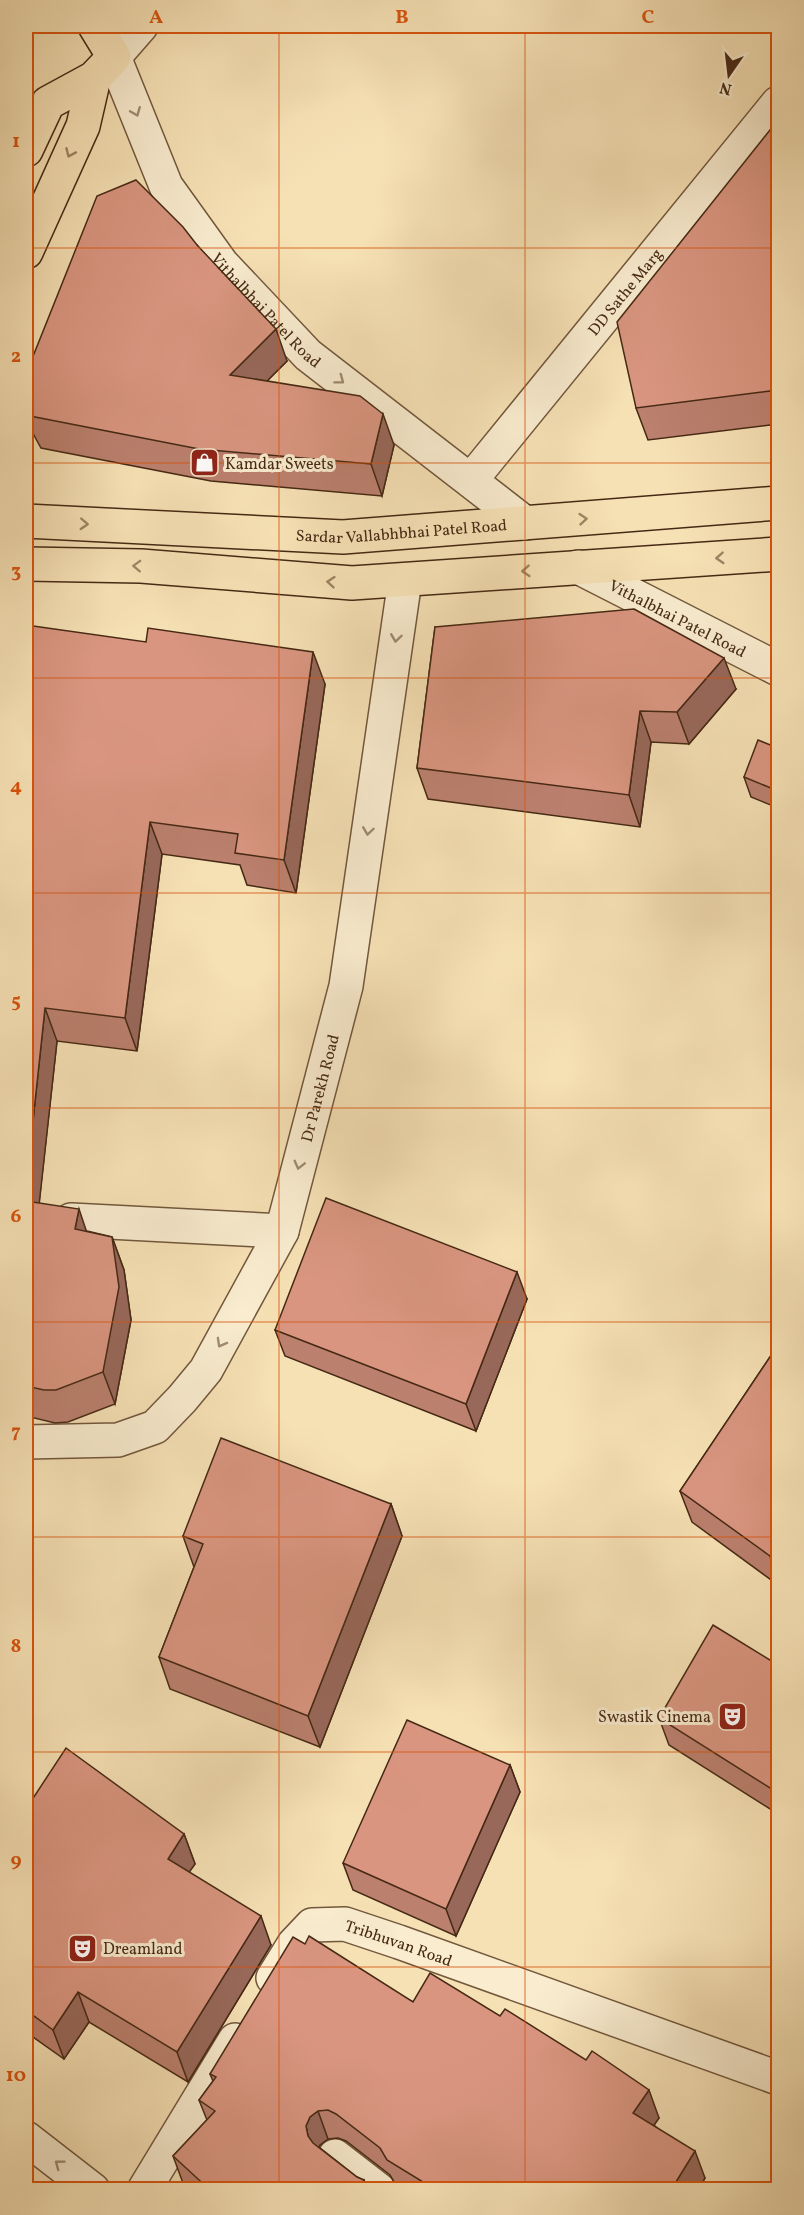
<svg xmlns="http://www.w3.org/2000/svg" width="804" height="2215" font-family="Vollkorn,serif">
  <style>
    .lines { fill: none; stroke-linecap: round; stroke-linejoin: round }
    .minor-casing { stroke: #72573c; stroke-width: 36 }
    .major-casing { stroke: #462914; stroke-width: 36 }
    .minor { stroke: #f9eccf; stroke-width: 33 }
    .major { stroke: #f6e1b5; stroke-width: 33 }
    .wall { fill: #bb806e; stroke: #462914; stroke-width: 1.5 }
    .shaded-wall { fill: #98685a; stroke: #462914; stroke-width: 1.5 }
    .building { fill: #d99580; stroke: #462914; stroke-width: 1.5 }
    .oneway { stroke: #a08a72 }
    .oneway2 { stroke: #9e8564 }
    .grid { fill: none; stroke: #d8540d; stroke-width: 1.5; stroke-opacity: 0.55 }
    .labels { text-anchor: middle; stroke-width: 6; stroke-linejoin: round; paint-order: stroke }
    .street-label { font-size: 16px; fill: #462914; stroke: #f9eccf }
    .poi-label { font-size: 16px; fill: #462914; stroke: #f9eccf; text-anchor: start }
    .neatline { fill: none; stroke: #d8540d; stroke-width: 2 }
    .grid-label { font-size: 20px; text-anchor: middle; font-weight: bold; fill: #d8540d }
  </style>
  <rect width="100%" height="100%" fill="#f6e1b5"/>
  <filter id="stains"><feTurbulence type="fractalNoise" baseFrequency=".00333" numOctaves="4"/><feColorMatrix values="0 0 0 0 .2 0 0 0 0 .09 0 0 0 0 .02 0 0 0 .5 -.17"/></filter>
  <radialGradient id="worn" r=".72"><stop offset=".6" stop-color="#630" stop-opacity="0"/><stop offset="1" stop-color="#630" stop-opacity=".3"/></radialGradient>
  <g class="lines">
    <defs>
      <g id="minor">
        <path id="s1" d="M 141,26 L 114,57 L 166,186 L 222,264 L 308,355 L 525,523"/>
        <path id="s2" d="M 471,480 L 778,103"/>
        <path id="s3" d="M 578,567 L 778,669"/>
        <polyline points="71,1220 282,1231"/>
        <path id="s4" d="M 26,1442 L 118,1440 L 155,1427 L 182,1399 L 206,1370 L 282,1231 L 346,986 L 405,580"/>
        <path id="s5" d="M 273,1978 L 294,1944 L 312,1925 L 345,1924 L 399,1942 L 778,2078"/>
        <polyline points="26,2138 93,2190"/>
        <polyline points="335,2156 379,2190"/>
        <polyline points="144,2190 235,2040"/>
      </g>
      <g id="major">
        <polyline points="26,150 48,103 94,78 114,57 95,26"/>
        <polyline points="26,252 83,126 94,78"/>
        <path id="s6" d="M 26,521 L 343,537 L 778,503"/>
        <polyline points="26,564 141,566 352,583 778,554"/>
      </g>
    </defs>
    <!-- minor casing -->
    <use href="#minor" class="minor-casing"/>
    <!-- major casing -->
    <use href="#major" class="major-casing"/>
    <!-- minor -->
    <use href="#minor" class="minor"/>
    <!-- major -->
    <use href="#major" class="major"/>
  </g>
  <!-- wall -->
  <g class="wall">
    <polygon points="778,120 778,424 648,440 636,408"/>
    <polygon points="197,245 287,361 267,381 394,445 382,496 211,481 41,448 29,426 26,417 26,374"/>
    <polygon points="26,625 325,684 296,893 247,885 240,865 162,854 137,1051 57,1041 39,1203 87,1231 112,1237 124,1270 131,1320 115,1404 68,1422 55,1423 26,1416"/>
    <polygon points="435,627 736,689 689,744 651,742 640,827 428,799 417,768"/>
    <polygon points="778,748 778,808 751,797 744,777"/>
    <polygon points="527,1299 476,1431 285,1356 275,1330"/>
    <polygon points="778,1345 778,1585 692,1522 680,1491"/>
    <polygon points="391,1504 402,1536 320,1747 170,1689 159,1657 194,1567 183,1536"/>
    <polygon points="778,1665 778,1814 669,1745 659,1718"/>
    <polygon points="510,1765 520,1792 456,1936 353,1890 343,1863"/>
    <polygon points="26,1809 184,1834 195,1864 189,1872 271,1945 188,2082 89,2022 64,2059 26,2032"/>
    <polygon points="305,1944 413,2002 659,2118 654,2125 705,2178 698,2190 400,2190 397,2187 390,2175 346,2141 338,2138 328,2139 320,2145 319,2147 357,2177 364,2180 368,2190 190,2190 183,2183 173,2156 207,2120 199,2100 213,2081 210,2074"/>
  </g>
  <!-- shaded-wall -->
  <g class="shaded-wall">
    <polygon points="276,329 287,361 241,407 230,375"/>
    <polygon points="383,414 394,445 382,496 371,464"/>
    <polygon points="313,652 325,684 296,893 284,860"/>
    <polygon points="724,658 736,689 689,744 677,712"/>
    <polygon points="640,711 651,742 640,827 629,795"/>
    <polygon points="150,822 162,854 137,1051 125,1018"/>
    <polygon points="45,1008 57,1041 36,1233 26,1205 26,1187"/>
    <polygon points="79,1209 90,1242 75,1229"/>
    <polygon points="112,1237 124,1270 131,1320 115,1404 103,1372"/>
    <polygon points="517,1272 527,1299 476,1431 466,1404"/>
    <polygon points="391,1504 402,1536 320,1747 308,1716"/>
    <polygon points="778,1543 778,1580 770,1556"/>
    <polygon points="510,1765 520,1792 456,1936 446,1909"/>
    <polygon points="184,1834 195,1864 178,1888 168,1859"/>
    <polygon points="261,1916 271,1945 188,2082 177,2052"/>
    <polygon points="78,1992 89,2022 64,2059 53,2030"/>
    <polygon points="649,2090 659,2118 643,2141 633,2113"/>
    <polygon points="318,2111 328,2139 320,2145 316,2154 308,2136 306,2126 310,2117"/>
    <polygon points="695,2151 705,2178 698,2190 671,2190"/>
    <polygon points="364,2180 368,2190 358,2190"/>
  </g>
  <!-- building -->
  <g class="building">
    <polygon points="778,120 778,390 636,408 617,322"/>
    <polygon points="136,180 183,227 197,245 276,329 230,375 360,396 383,414 371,464 199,449 30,416 26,409 26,374 97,196"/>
    <polygon points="634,609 724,658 677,712 640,711 629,795 417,768 435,627"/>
    <polygon points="26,625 146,642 148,628 313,652 284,860 235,853 238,834 150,822 125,1018 45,1008 26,1187"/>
    <polygon points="758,740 778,748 778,791 744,777"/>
    <polygon points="326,1198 517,1272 466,1404 275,1330"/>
    <polygon points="26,1201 79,1209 75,1229 112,1237 119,1287 103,1372 56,1390 44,1390 26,1386"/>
    <polygon points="778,1345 778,1543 770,1556 680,1491"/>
    <polygon points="221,1438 391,1504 308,1716 159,1657 203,1544 183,1536"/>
    <polygon points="713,1625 778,1665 778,1793 659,1718"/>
    <polygon points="407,1720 510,1765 446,1909 343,1863"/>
    <polygon points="66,1748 184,1834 168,1859 261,1916 177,2052 78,1992 53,2030 26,2010 26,1809"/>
    <polygon points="309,1936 413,2002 430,1973 500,2016 505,2009 586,2060 592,2051 649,2090 633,2113 695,2151 671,2190 436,2190 387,2160 380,2148 336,2114 328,2110 318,2111 310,2117 306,2126 308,2136 313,2143 357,2177 364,2180 358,2190 210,2190 173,2156 215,2111 199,2100 216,2077 210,2074 293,1937 305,1944"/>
  </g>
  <!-- one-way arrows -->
  <defs><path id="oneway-chevron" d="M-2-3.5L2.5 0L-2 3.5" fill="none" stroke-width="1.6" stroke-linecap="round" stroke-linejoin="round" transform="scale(1.5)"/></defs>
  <g class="oneway">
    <use href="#oneway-chevron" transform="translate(136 112) rotate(68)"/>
    <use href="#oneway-chevron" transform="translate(340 380) rotate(37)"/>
    <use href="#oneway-chevron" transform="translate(396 638) rotate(98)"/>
    <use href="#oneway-chevron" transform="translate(368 831) rotate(98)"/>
    <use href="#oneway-chevron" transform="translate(299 1165) rotate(104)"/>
    <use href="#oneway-chevron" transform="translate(221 1343) rotate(119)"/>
    <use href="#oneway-chevron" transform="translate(59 2164) rotate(-143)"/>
  </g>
  <g class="oneway2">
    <use href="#oneway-chevron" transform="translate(70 153) rotate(114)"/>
    <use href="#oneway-chevron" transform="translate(583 519) rotate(-5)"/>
    <use href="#oneway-chevron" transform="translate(84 524) rotate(3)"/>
    <use href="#oneway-chevron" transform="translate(720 558) rotate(176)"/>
    <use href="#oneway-chevron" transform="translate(137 566) rotate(-178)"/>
    <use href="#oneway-chevron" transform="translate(526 571) rotate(176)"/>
    <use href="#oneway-chevron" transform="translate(331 582) rotate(-175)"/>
  </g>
  <!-- grid -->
  <path class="grid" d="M 279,26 L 279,2190M 525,26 L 525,2190M 26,248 L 778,248M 26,463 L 778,463M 26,678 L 778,678M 26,893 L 778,893M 26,1108 L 778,1108M 26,1322 L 778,1322M 26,1537 L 778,1537M 26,1752 L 778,1752M 26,1967 L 778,1967"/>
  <!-- icons -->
  <defs>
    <symbol id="shop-square" viewBox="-11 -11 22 22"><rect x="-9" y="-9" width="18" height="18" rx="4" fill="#8f2418" stroke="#f9eccf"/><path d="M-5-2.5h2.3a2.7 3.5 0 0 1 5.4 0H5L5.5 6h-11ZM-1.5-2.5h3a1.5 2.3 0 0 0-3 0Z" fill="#fff"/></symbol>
    <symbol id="theatre-square" viewBox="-11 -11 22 22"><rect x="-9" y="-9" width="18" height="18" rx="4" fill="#8f2418" stroke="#f9eccf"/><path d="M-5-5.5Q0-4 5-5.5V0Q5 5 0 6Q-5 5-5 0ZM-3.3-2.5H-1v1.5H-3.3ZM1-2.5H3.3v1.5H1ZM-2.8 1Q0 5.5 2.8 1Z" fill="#fff"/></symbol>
  </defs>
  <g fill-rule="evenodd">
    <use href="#shop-square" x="188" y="446" width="33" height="33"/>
    <use href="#theatre-square" x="716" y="1700" width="33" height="33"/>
    <use href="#theatre-square" x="66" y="1932" width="33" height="33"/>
  </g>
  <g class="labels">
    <!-- street labels -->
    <g class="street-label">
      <text dy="6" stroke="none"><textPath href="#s2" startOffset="243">DD Sathe Marg</textPath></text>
      <text dy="6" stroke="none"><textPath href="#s1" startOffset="340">Vithalbhai Patel Road</textPath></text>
      <text dy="6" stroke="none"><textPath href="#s6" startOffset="376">Sardar Vallabhbhai Patel Road</textPath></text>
      <text dy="6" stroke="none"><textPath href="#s3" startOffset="112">Vithalbhai Patel Road</textPath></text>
      <text dy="6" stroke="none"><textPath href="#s4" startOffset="514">Dr Parekh Road</textPath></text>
      <text dy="6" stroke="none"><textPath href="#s5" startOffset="156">Tribhuvan Road</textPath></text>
    </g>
    <!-- poi labels -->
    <g class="poi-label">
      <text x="225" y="469">Kamdar Sweets</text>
      <text x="711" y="1722" text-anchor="end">Swastik Cinema</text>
      <text x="103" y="1954">Dreamland</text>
    </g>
  </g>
  <!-- margin -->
  <rect width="804" height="2215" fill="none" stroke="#f6e1b5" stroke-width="66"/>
  <!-- north arrow -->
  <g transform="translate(729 75) rotate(194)" stroke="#f9eccf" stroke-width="4.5" paint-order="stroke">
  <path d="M0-4.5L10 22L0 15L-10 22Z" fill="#462914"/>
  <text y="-9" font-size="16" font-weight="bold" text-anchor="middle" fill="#462914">N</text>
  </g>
  <rect x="33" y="33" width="738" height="2149" class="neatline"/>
  <g class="grid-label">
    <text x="156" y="23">A</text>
    <text x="402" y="23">B</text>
    <text x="648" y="23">C</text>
    <text x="16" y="147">1</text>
    <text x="16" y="362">2</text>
    <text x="16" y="577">3</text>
    <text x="16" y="792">4</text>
    <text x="16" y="1007">5</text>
    <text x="16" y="1222">6</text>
    <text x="16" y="1437">7</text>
    <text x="16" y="1652">8</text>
    <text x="16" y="1866">9</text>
    <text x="16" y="2081">10</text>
  </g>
  <rect width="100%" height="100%" filter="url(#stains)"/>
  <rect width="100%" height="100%" fill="url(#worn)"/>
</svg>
